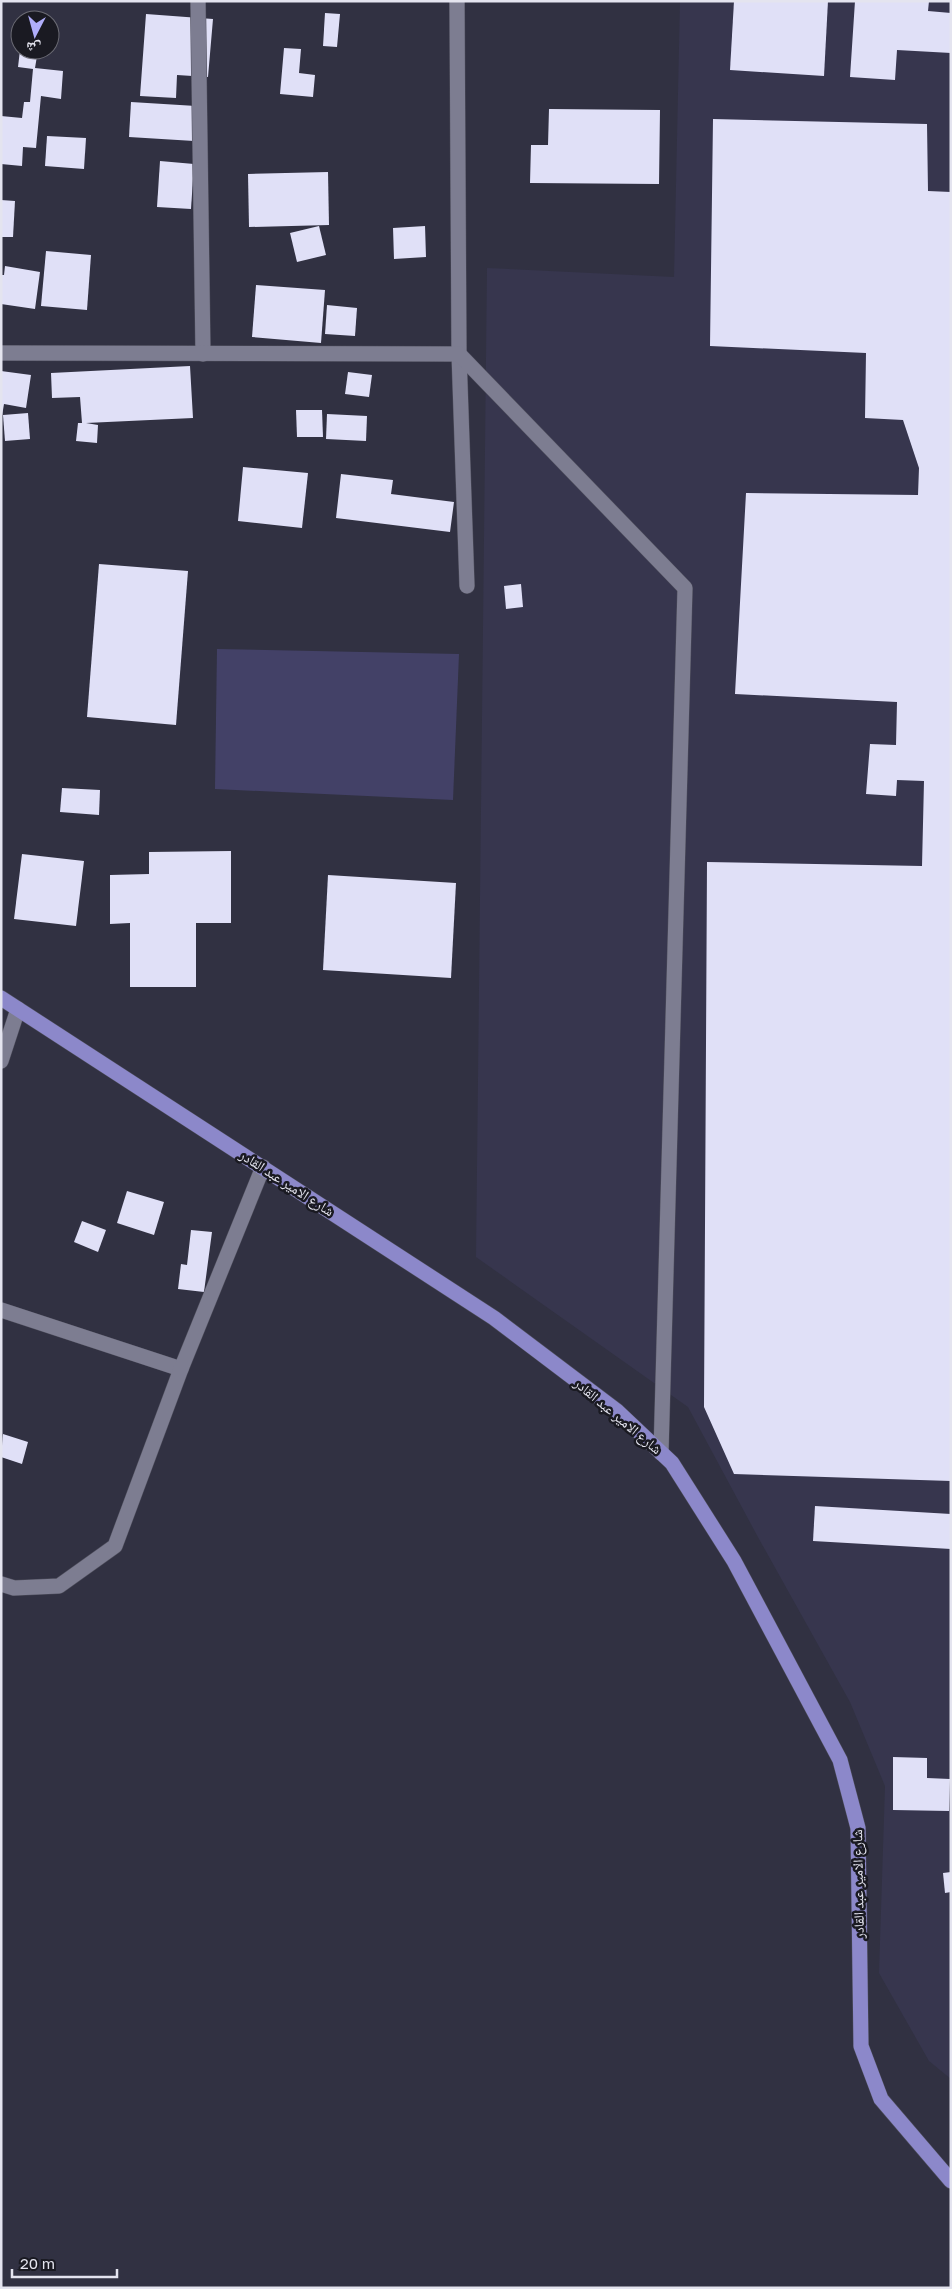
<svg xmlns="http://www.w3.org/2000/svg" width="952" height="2289" font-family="'Golos Text','Noto Naskh Arabic',sans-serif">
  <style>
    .built { fill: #37364e }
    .green { fill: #434167 }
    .building { fill: #e0e0f7 }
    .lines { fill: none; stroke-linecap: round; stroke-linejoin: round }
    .minor-casing { stroke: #4e4e5c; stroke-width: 16 }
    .major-casing { stroke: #4e4e5c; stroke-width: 16 }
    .minor { stroke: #7d7d91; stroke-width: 15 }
    .major { stroke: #8c88ca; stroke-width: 15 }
    .labels { text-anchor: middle; stroke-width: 5; stroke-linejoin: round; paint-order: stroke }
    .street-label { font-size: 14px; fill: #e4e4ef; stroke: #1a1a22 }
  </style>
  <rect width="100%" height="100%" fill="#313142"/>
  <!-- built -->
  <polygon class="built" points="680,1 951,1 951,2079 929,2061 879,1973 885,1786 850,1702 759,1539 688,1407 476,1257 487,268 674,277"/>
  <!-- green -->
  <polygon class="green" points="217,649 459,654 453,800 215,789"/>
  <!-- building -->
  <g class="building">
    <polygon points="734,1 828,1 824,76 730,70"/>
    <polygon points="855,1 929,1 928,11 951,13 951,53 897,50 895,80 850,77"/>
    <polygon points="325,13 340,14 337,47 323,46"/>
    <polygon points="146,14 213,19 208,77 177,75 176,98 140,96"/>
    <polygon points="284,48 301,49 299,73 315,75 313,97 280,94"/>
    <polygon points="20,50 38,50 35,68 63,71 61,99 41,96 36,148 23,147 22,166 1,164 1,116 22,118 24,102 30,102 33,69 18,67"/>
    <polygon points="131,102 196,106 194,141 129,137"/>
    <polygon points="549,109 660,110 659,184 530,183 531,145 548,145"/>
    <polygon points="713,119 927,124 928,191 951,192 951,1481 734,1474 704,1407 707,862 922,866 924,781 897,780 896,796 866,794 870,744 896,745 897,702 735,694 746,493 918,495 919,468 903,420 865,418 866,353 710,346"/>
    <polygon points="47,136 86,138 84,169 45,166"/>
    <polygon points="160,161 194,164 191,209 157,207"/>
    <polygon points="328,172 329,225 249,227 248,174"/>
    <polygon points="1,200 15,201 13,237 1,237"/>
    <polygon points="319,226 326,255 297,262 290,233"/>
    <polygon points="425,226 426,257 394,259 393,228"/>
    <polygon points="46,251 91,255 87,310 41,306"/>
    <polygon points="5,266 40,272 35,309 1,304 1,275 4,275"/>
    <polygon points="256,285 325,290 321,343 252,337"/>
    <polygon points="327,305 357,308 355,336 325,334"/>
    <polygon points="190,366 193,418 86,423 98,425 97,443 76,441 78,423 82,423 80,397 52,398 51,373"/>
    <polygon points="1,371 31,375 26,408 4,404 2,416"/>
    <polygon points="348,372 372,375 369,397 345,394"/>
    <polygon points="296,410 322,410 323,437 297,437"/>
    <polygon points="28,413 30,439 5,441 3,415"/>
    <polygon points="327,414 367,416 366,441 326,439"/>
    <polygon points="243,467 308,473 302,528 238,521"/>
    <polygon points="341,474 393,480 391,494 454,502 450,532 336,518"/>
    <polygon points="99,564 188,571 176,725 87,717"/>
    <polygon points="521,584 523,607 506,609 504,586"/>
    <polygon points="62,788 100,790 99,815 60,812"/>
    <polygon points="231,851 231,923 196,923 196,987 130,987 130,923 110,924 110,875 149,874 149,852"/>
    <polygon points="22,854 84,861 76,926 14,919"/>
    <polygon points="328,875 456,883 451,978 323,970"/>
    <polygon points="127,1191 164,1202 154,1235 117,1223"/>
    <polygon points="82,1221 106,1230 98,1252 74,1242"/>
    <polygon points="191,1230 212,1232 204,1292 178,1289 181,1264 187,1265"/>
    <polygon points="3,1434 28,1442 22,1464 1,1457"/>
    <polygon points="815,1506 951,1514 951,1549 813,1541"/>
    <polygon points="893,1757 927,1758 927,1778 950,1779 949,1811 893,1810"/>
    <polygon points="951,1872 951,1892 945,1893 943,1873"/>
  </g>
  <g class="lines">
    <defs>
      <g id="minor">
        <polyline points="198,1 203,354"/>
        <polyline points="457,1 459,354 467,586"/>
        <polyline points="1,353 459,354 685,588 661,1453"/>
        <polyline points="1,1061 18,1009"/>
        <polyline points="1,1310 181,1369"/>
        <polyline points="1,1584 14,1588 59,1586 115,1546 181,1369 263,1167"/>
      </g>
      <polyline id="major" points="1,998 494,1318 617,1411 672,1463 734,1561 840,1760 858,1828 861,2046 881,2099 951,2181"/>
    </defs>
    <!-- minor casing -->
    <use href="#minor" class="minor-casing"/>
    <!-- major casing -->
    <use href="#major" class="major-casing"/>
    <!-- minor -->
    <use href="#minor" class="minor"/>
    <!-- major -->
    <use href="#major" class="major"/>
  </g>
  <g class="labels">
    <!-- street labels -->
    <g class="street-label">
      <text transform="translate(287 1183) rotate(33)" y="5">شارع الامير عبد القادر</text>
      <text transform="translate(618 1416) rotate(40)" y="5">شارع الامير عبد القادر</text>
      <text transform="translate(858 1884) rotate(-91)" y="5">شارع الامير عبد القادر</text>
    </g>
  </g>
  <!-- border -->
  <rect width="952" height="2289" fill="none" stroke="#e4e4ef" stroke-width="5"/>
  <!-- north arrow -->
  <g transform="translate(35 35) rotate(186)"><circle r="24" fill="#1a1a22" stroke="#6b6b74"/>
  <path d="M0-4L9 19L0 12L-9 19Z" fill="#b0aefa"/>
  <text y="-8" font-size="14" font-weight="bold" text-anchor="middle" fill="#e4e4ef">ش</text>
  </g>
  <!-- scale -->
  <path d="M12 2269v8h105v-8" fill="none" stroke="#e4e4ef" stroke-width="2.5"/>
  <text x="20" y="2269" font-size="15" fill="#e4e4ef" stroke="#1a1a22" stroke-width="4" paint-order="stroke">20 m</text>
</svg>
